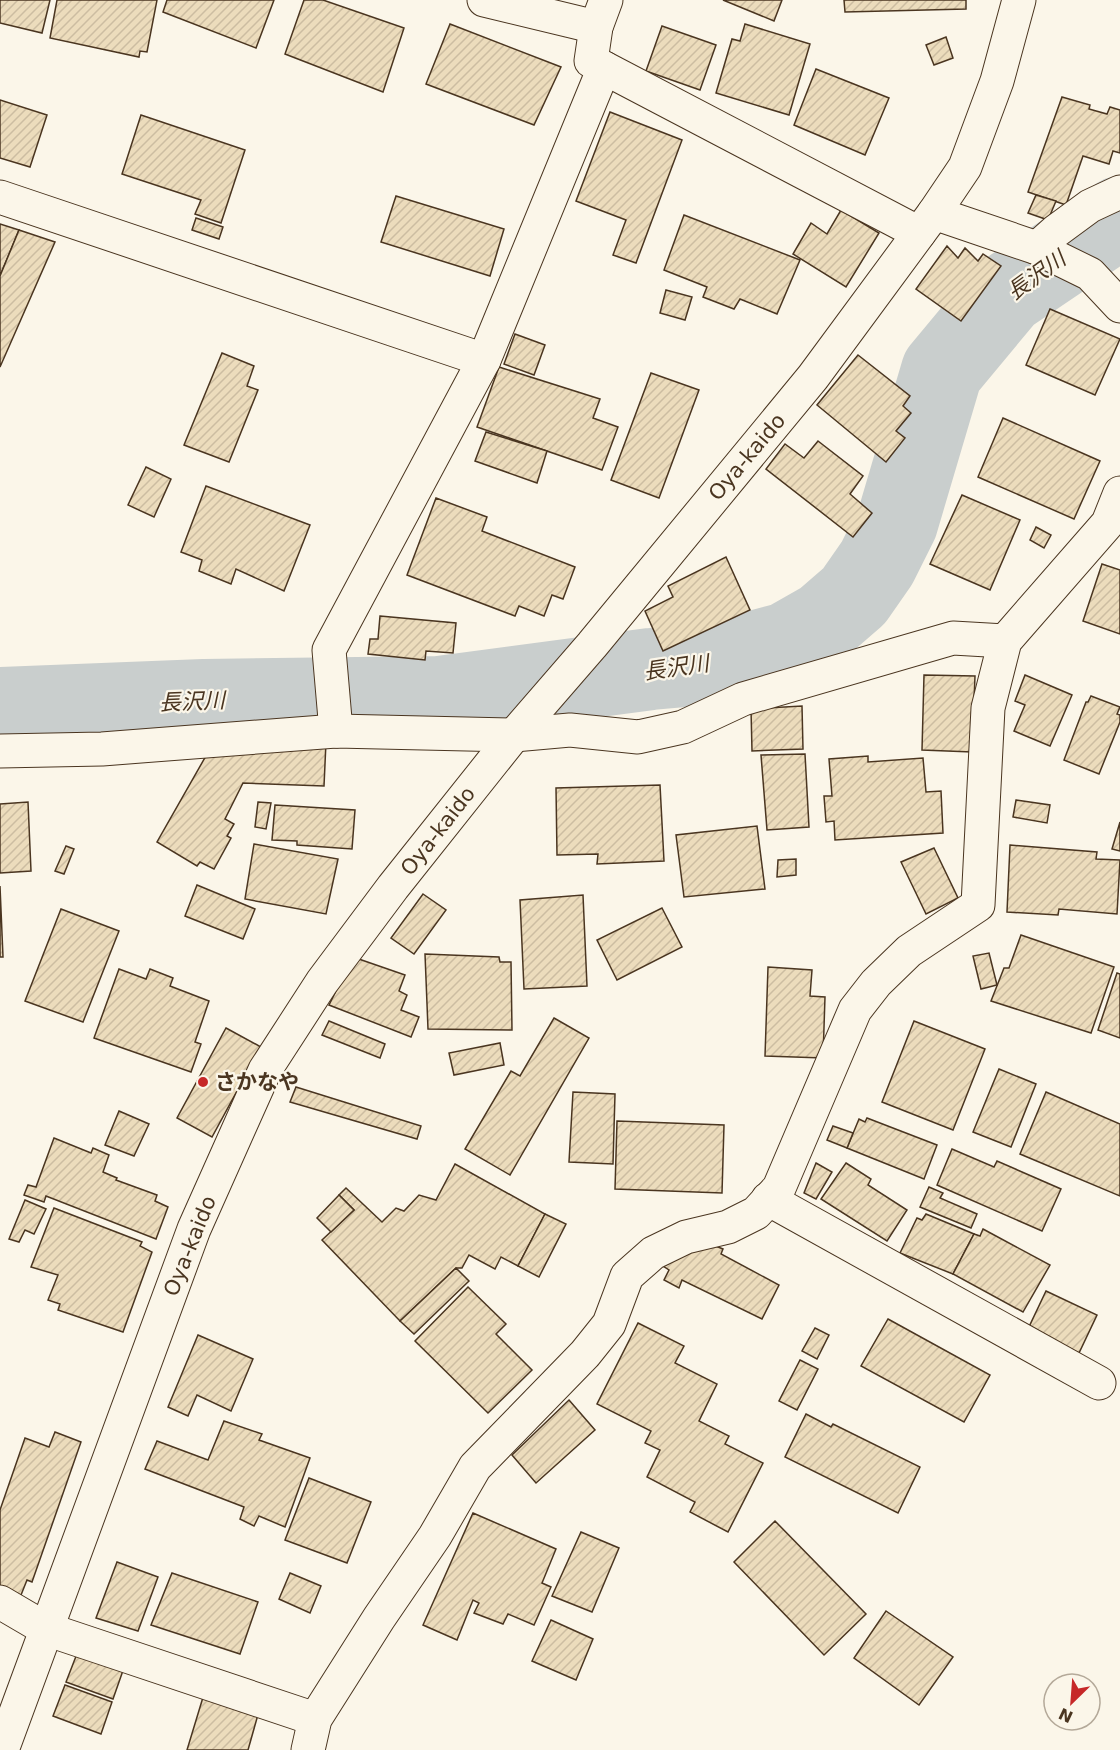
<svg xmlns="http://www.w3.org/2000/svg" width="1120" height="1750" font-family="'DejaVu Sans','Noto Sans JP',sans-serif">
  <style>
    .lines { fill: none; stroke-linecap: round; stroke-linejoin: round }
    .river { stroke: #c9cecd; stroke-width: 82 }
    .building { fill: url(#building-hatch); stroke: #4a3520; stroke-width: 1.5 }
    .street-casing { stroke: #4a3520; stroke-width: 35 }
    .primary-casing { stroke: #4a3520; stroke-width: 35 }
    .street { stroke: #fbf6e9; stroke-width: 33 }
    .primary { stroke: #fbf6e9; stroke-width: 33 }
    .poi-dot { fill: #c62828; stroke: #fbf6e9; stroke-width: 2 }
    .labels { text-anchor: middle; stroke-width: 4.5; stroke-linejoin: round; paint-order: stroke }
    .street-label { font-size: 21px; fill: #4a3520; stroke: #fbf6e9 }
    .poi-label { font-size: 21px; font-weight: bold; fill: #4a3520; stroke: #fbf6e9; text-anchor: start }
    .water-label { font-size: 22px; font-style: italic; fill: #4a3520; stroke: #fbf6e9 }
  </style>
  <defs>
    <pattern id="building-hatch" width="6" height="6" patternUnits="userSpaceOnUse" patternTransform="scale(1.5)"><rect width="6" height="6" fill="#ecdcbc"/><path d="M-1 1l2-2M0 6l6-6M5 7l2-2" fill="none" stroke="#ccbda1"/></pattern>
  </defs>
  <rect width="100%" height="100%" fill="#fbf6e9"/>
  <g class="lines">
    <!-- river -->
    <polyline class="river" points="0,708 204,700 440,697 651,669 708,664 787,643 824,622 854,596 877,563 897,523 942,371 1006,294 1120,217"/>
  </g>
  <!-- building -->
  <g class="building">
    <polygon points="0,0 50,0 42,33 0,23"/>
    <polygon points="57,0 157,0 147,52 140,51 139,57 50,38"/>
    <polygon points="167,0 274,0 256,48 163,12"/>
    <polygon points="304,0 323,0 404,28 383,92 285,54"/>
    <polygon points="723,0 782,0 774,21"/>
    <polygon points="844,0 966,0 966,9 845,12"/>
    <polygon points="450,24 561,67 534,125 426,84"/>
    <polygon points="745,24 810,44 789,115 716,93 732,39 740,41"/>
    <polygon points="662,26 716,45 700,90 646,71"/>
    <polygon points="946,37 953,58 934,65 926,45"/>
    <polygon points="816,69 889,98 865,155 794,125"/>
    <polygon points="1062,97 1090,105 1089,109 1107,114 1110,107 1120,110 1120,153 1113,151 1109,164 1083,156 1066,205 1028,192"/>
    <polygon points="0,100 47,115 30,167 0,158"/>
    <polygon points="610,112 682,140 636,263 613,255 626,220 576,201"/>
    <polygon points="141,115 245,150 221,223 195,214 201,200 122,174"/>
    <polygon points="1036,195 1056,201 1048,220 1028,213"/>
    <polygon points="396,196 504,229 490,276 381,242"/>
    <polygon points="841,210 879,233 846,287 793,254 811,223 827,234"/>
    <polygon points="684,215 800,260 777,314 740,299 734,309 703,297 707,287 664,270"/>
    <polygon points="196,218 223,227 219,239 192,230"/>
    <polygon points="0,224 19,230 0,276"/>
    <polygon points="19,230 55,242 0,367 0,276"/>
    <polygon points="947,246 958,258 965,248 978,261 983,254 1001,266 961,321 916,289"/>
    <polygon points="666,290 692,297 685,320 660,313"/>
    <polygon points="1050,309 1120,339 1095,395 1026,365"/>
    <polygon points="515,334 545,345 534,375 504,364"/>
    <polygon points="222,353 254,366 247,386 258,390 229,462 184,445"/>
    <polygon points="858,355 910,396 903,406 911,413 896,431 905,438 886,462 817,405"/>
    <polygon points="499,367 600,399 593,418 618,427 602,470 477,427"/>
    <polygon points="651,373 699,390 659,498 611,480"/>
    <polygon points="1003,418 1100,461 1074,519 978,477"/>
    <polygon points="486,432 547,451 537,483 475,461"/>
    <polygon points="818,441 863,476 850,494 872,513 853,537 766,469 785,444 804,458"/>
    <polygon points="146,467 171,479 154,517 128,505"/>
    <polygon points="206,486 310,525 284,591 236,569 231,584 199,571 202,560 181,552"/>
    <polygon points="962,495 1020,520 990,590 930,564"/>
    <polygon points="436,498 487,517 482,531 575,567 563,599 552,595 544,616 519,606 515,616 407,575"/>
    <polygon points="1036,527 1051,535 1044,548 1030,540"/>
    <polygon points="726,557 750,610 663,651 645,611 673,597 668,586"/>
    <polygon points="1102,564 1120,570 1120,634 1083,621"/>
    <polygon points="380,616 456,623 453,653 426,651 425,660 368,654 370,639 378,639"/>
    <polygon points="924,675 975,676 972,752 922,750"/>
    <polygon points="1025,675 1072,695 1050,746 1014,731 1025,705 1015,701"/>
    <polygon points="1091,696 1120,707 1117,714 1120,715 1120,722 1099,774 1064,760 1086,702 1088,702"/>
    <polygon points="802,706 803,749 752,751 751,709"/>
    <polygon points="326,742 324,786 243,783 225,819 234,824 227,836 231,838 214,869 200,862 197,866 157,842 211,747"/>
    <polygon points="805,754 809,827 767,830 761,755"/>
    <polygon points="868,756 868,762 923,758 926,792 941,791 943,833 835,840 834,821 826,822 824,796 832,796 829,759"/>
    <polygon points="660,785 664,861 597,864 598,854 557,855 556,788"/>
    <polygon points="1016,800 1050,805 1047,823 1013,817"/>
    <polygon points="28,802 31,871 0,873 0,804"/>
    <polygon points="258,802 271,803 266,829 255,827"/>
    <polygon points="275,805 355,810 352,849 297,845 297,841 272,840"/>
    <polygon points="1120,822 1120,851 1112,849"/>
    <polygon points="757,826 765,889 684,897 676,835"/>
    <polygon points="254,844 338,859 326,914 245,899"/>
    <polygon points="1010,845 1097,852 1096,859 1120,860 1117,914 1059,909 1058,915 1007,912"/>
    <polygon points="66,846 74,849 64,874 55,871"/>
    <polygon points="934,848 958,898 926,914 901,862"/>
    <polygon points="796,859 796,875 777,877 778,860"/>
    <polygon points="197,885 255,909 243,939 185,916"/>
    <polygon points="0,886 3,957 0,957"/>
    <polygon points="423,894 446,910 414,954 391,938"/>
    <polygon points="583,895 587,986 524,989 520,900"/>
    <polygon points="662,908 682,947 617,980 597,940"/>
    <polygon points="61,909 119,931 83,1022 25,1001"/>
    <polygon points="1021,935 1114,967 1091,1033 991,1001 1004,968 1009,968"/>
    <polygon points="989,953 997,985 981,989 973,956"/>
    <polygon points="425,954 499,957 500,962 511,962 512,1030 428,1029"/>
    <polygon points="353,957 405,975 399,991 407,995 401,1010 419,1017 411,1037 329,1005"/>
    <polygon points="768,967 812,970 810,996 825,997 823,1058 765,1056"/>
    <polygon points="119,969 146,979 150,969 173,978 170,986 209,1001 195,1042 201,1044 191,1072 94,1038"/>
    <polygon points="1117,973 1120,974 1120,1038 1098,1030"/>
    <polygon points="554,1018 589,1038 510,1175 465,1149 511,1071 520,1076"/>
    <polygon points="329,1021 385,1044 380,1058 322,1035"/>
    <polygon points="914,1021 985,1049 953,1130 882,1102"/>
    <polygon points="226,1028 261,1047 212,1137 177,1118"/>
    <polygon points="500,1043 504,1065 454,1075 449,1053"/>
    <polygon points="999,1069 1036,1084 1011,1147 973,1132"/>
    <polygon points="296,1087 421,1126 417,1139 290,1102"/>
    <polygon points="573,1092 615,1094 613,1164 569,1162"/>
    <polygon points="1046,1092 1120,1124 1120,1196 1020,1154"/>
    <polygon points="119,1111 149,1124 134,1156 105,1145"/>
    <polygon points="867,1118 937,1145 924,1179 847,1148 859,1119 865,1122"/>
    <polygon points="617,1121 724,1125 722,1193 615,1189"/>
    <polygon points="833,1126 853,1133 847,1148 827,1140"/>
    <polygon points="54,1138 91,1153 93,1148 109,1155 103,1172 117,1178 116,1180 157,1195 155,1201 168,1207 156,1239 46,1196 44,1202 24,1195 28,1185 36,1187"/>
    <polygon points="952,1149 994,1167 997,1161 1061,1189 1042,1231 937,1185"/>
    <polygon points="816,1163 832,1172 816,1199 804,1193"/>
    <polygon points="846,1163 871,1179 868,1185 907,1210 887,1241 821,1199"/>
    <polygon points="455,1164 545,1214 518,1266 501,1257 495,1269 469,1255 462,1268 456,1268 400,1321 322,1240 354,1210 339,1195 346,1188 382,1222 396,1208 404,1211 419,1195 436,1200"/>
    <polygon points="929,1187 943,1193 940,1198 977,1214 971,1228 920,1207"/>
    <polygon points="339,1195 354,1210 331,1232 317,1218"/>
    <polygon points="25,1200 46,1209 34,1234 25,1230 19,1242 9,1239"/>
    <polygon points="54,1208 142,1242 140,1246 152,1252 123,1332 58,1310 60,1304 48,1300 58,1275 31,1267"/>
    <polygon points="545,1214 566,1224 539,1277 518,1266"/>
    <polygon points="926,1214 974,1234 953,1274 900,1253 917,1218 922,1220"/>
    <polygon points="983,1229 1050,1265 1023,1312 953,1274 974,1234 980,1236"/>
    <polygon points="708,1243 723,1249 721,1254 779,1285 762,1319 682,1280 679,1288 664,1280 669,1270 663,1266"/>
    <polygon points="456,1268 469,1281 414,1334 400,1321"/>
    <polygon points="468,1287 506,1324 496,1334 532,1370 488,1413 415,1341"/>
    <polygon points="1046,1291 1097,1315 1079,1353 1028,1329"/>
    <polygon points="888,1319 990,1375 964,1422 861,1366"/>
    <polygon points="638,1323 684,1346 675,1363 717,1384 699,1421 729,1436 725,1444 763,1463 728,1532 690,1512 695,1502 647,1477 660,1450 645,1443 651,1431 597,1404"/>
    <polygon points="815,1328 829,1335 817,1359 802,1351"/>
    <polygon points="198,1335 253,1359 231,1411 197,1395 188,1416 168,1407"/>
    <polygon points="800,1360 818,1369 797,1410 779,1401"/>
    <polygon points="569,1400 595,1430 536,1483 512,1455"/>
    <polygon points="806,1414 831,1427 833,1424 920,1467 898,1513 785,1457"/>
    <polygon points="224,1421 262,1434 259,1440 310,1458 285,1527 259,1516 254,1526 240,1519 244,1507 145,1469 157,1441 208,1460"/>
    <polygon points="55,1432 81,1442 32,1582 27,1580 19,1600 0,1591 0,1510 25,1438 49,1447"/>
    <polygon points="309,1478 371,1502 347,1563 285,1540"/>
    <polygon points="473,1513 556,1549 542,1583 551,1587 534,1625 508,1614 503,1624 474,1613 479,1603 473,1600 457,1640 423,1625"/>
    <polygon points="775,1521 866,1614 824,1655 734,1562"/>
    <polygon points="581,1532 619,1548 592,1612 552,1596"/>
    <polygon points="117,1562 158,1577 138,1631 96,1618"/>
    <polygon points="172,1573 258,1602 240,1654 151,1625"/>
    <polygon points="290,1573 321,1586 310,1613 279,1599"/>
    <polygon points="886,1611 953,1657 919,1705 854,1658"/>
    <polygon points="551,1620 593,1639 576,1680 532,1661"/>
    <polygon points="80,1646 126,1662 113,1699 66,1682"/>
    <polygon points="65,1685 112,1702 101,1734 53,1716"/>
    <polygon points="204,1694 259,1711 248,1750 187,1750"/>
  </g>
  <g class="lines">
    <defs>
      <g id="street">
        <polyline points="484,0 596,27"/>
        <polyline points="606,0 596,27 591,61 919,233"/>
        <polyline points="0,197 484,360"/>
        <polyline points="934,213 1037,248 1090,274 1120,306"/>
        <polyline points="1037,248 1056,231 1090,206 1120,192"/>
        <polyline points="336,731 329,650 484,360 604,68"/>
        <polyline points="0,751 102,749 336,731 514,735 570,730 638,737 683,727 743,699 953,638 1005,641"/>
        <polyline points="768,1199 1099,1383"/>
        <polyline points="0,1602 46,1629 315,1719"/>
        <polyline points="308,1750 315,1719 379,1618 435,1536 475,1467 585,1354 609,1324 627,1276 653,1253 686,1237 728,1227 756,1213 779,1188 855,1010 876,983 909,951 978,905 988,708 1005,641 1108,523 1120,493"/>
      </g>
      <polyline id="primary" points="2,1750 194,1229 265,1070 322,982 393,887 514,735 592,645 813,377 934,213 965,167 997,81 1019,0"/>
    </defs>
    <!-- street casing -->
    <use href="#street" class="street-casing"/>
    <!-- primary casing -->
    <use href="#primary" class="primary-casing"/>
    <!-- street -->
    <use href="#street" class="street"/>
    <!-- primary -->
    <use href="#primary" class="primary"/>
  </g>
  <!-- markers -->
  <circle class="poi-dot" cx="203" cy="1082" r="6"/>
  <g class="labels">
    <!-- street labels -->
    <g class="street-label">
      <text transform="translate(747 457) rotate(-50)" y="7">Oya-kaido</text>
      <text transform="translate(438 831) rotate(-52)" y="7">Oya-kaido</text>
      <text transform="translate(190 1246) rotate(-68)" y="7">Oya-kaido</text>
    </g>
    <!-- poi labels -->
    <g class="poi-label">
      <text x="215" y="1089">さかなや</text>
    </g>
    <!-- water labels -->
    <g class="water-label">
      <text transform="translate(1036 275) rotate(-36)" y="8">長沢川</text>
      <text transform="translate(676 667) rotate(-8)" y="8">長沢川</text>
      <text transform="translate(192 701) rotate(-2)" y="8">長沢川</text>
    </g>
  </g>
  <!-- north arrow -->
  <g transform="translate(1072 1702) rotate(205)"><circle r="28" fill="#fbf6e9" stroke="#b4a999" stroke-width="1.5"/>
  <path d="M0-4.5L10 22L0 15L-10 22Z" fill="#c62828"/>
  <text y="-9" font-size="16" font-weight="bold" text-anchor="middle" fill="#4a3520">N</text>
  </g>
</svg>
